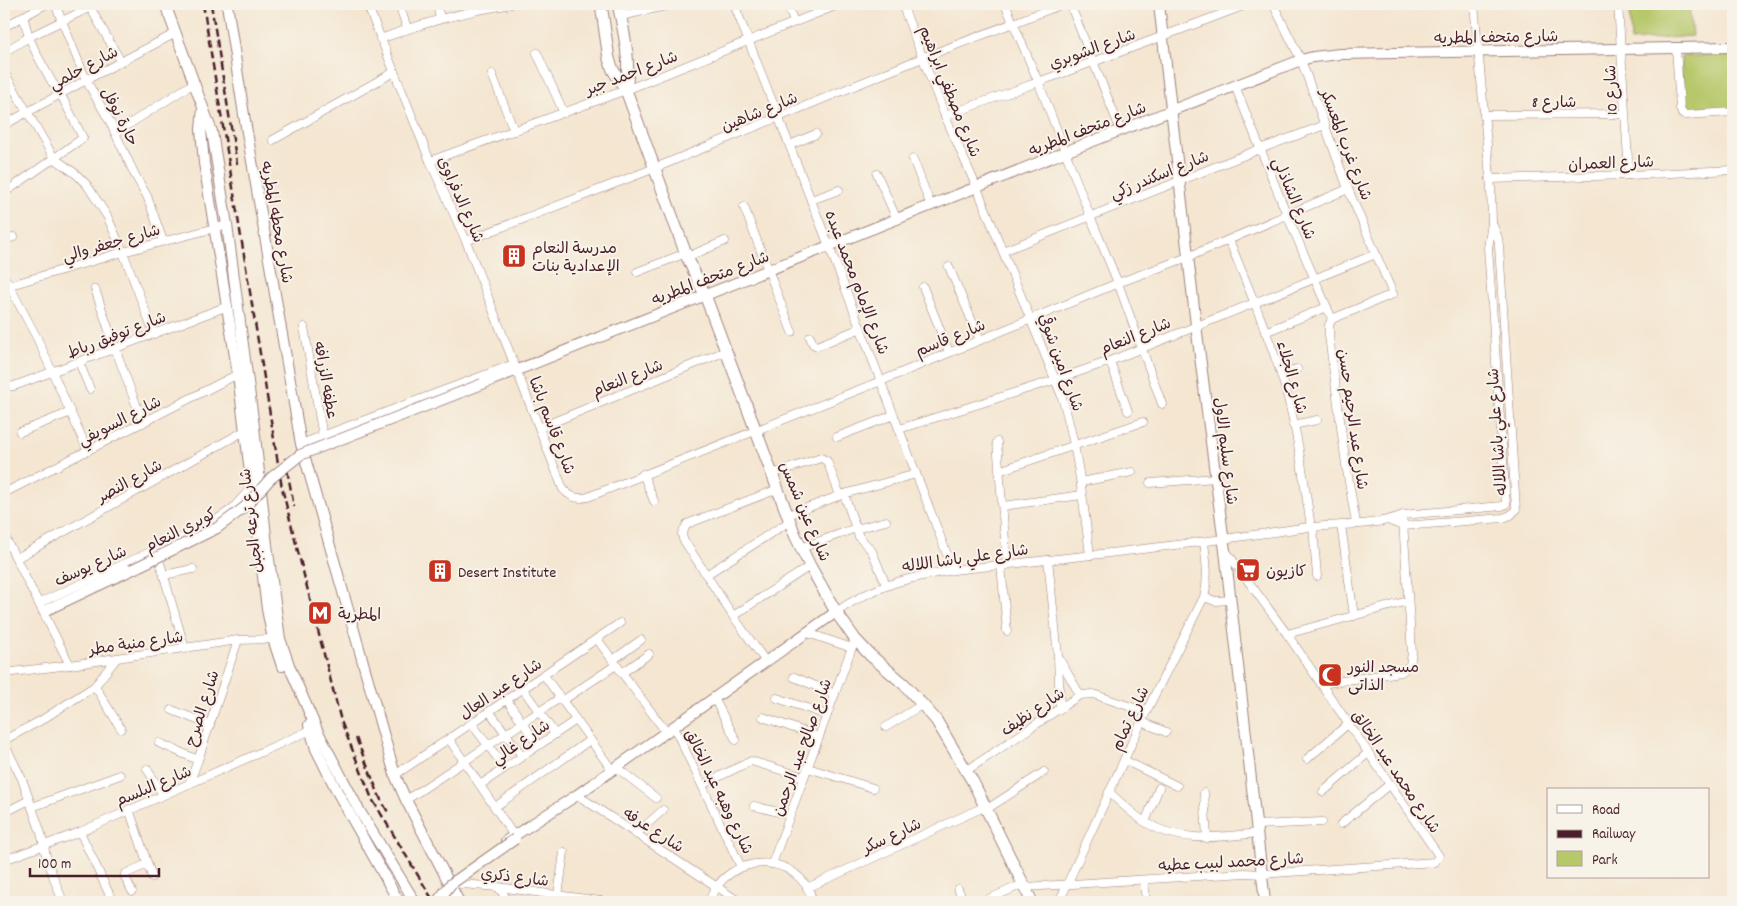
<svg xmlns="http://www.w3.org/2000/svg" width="1737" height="906" font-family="Dekko,'Playpen Sans Arabic',sans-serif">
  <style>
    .green { fill: #b7c86b; stroke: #80744b }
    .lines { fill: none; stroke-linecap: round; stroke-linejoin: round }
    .minor-casing { stroke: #9f827e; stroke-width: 9 }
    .tertiary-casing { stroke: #9f827e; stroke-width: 12 }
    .secondary-casing { stroke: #9f827e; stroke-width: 13 }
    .minor { stroke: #fff; stroke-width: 8 }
    .tertiary { stroke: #fff; stroke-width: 10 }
    .secondary { stroke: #fff; stroke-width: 11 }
    .rail { stroke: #4a1f2b; stroke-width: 2.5; stroke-dasharray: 8 4; stroke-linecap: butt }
    .tertiary-bridge-casing { stroke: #9f827e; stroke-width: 12; stroke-linecap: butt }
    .tertiary-bridge { stroke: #fff; stroke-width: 10 }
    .labels { text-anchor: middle; stroke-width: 4; stroke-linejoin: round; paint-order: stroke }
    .street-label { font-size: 16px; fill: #4a1f2b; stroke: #f7f3e8 }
    .poi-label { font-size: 16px; fill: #4a1f2b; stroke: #f7f3e8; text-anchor: start }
  </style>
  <rect width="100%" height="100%" fill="#f7f3e8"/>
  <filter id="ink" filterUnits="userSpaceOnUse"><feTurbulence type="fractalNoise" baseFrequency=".02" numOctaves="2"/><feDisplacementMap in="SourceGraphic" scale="10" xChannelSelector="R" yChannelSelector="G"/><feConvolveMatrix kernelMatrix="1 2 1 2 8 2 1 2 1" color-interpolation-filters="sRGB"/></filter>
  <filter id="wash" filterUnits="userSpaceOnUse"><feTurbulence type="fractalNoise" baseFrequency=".0096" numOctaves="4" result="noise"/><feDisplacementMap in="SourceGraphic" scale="20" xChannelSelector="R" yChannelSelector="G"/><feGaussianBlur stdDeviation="1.12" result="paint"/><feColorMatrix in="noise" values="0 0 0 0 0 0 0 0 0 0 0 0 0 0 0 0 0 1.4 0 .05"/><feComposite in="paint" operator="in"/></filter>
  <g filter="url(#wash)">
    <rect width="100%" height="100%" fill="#f4e6d1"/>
    <!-- green -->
    <g class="green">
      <polygon points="1629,4 1689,4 1692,36 1631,41"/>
      <polygon points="1733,55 1733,108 1683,111 1681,56"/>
    </g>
  </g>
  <g filter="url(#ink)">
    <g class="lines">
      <defs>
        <g id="minor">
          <polyline points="55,4 86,80 110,122 135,175 147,196 163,241"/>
          <path d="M 367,4 L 430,161 L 466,241 L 563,489 C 570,497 577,500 588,497 L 881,381 L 1118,283 L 1188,257 L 1348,189"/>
          <polyline points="399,4 407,28"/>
          <polyline points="437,4 440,19"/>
          <polyline points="734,4 829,246 953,570"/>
          <polyline points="787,4 794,22"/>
          <path d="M 902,4 L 945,116 L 977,188 L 1061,394 C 1078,447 1083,501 1090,555"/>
          <polyline points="1005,4 1038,81 1090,216 1118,283 1162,404"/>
          <polyline points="1070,4 1121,131"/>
          <polyline points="1273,4 1301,60 1348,189 1393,294 1332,319"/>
          <polyline points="1618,4 1629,175"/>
          <polyline points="90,7 121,62"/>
          <polyline points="621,16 674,4"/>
          <polyline points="4,27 46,4"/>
          <path d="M 380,39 C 422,23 466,11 511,4"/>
          <polyline points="1676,48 1680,108 1682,114 1686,115 1733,112"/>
          <polyline points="4,52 29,37 97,4"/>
          <polyline points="537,53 564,113"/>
          <polyline points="4,72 54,158 76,174 87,185 107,216 123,252 154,334"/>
          <polyline points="492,74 514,131"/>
          <polyline points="1235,86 1287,215 1332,319"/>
          <polyline points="1484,115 1624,114"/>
          <path d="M 945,116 C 1046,79 1147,43 1248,4"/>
          <polyline points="4,125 86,80 176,33"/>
          <polyline points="115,133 194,83"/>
          <polyline points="273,140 394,72"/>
          <polyline points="790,145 816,134"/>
          <polyline points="913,159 931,206"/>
          <polyline points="430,161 626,90 840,4"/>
          <polyline points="877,174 897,220"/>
          <polyline points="1490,179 1629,175 1733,170"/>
          <polyline points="4,193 83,138 61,95 52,82 37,55 29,37 23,16"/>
          <polyline points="811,200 839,190"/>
          <polyline points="744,207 792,332"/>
          <polyline points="4,240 14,237"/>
          <path d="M 1229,240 C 1247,284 1266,329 1281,374 C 1297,424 1303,476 1311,527"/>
          <polyline points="466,241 655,168 922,58 1063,4"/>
          <polyline points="1003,251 1260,149 1325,125"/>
          <polyline points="687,257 725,241"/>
          <polyline points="949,267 980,340"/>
          <polyline points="637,272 686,253"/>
          <polyline points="4,276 37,338 88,451"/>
          <polyline points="4,287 123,252 227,225"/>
          <polyline points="923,287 949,352"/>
          <polyline points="95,289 115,348 143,423"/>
          <polyline points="1332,319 1329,325 1329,336 1346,465 1356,523"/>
          <polyline points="304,327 323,437"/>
          <polyline points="1265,332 1327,307"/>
          <polyline points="810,337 813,344 817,346 861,328"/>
          <polyline points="1110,361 1128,411"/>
          <polyline points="79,362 90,389"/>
          <polyline points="1281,375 1297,369"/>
          <polyline points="4,387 14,386 228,306"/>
          <polyline points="1293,425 1317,420"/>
          <polyline points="539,428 726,351"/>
          <polyline points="899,429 1055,380 1110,361 1376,254"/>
          <polyline points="20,432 71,412"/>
          <polyline points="837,437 894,415"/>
          <polyline points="997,442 1007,565"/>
          <polyline points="301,444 514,364"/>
          <polyline points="999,471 1143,422"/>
          <polyline points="643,474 654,501"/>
          <polyline points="772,474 821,458 827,461 840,495"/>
          <polyline points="1081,482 1132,472"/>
          <polyline points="1150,483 1216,478"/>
          <polyline points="4,493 242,372"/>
          <polyline points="844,494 859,537 872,551 886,585"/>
          <polyline points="1003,506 1082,495"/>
          <polyline points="788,515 844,494 916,474"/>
          <polyline points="1390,521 1403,526 1503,518 1511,515 1516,509 1499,246 1498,238 1492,223"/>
          <polyline points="1341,525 1354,616"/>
          <polyline points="1313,527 1317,576"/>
          <polyline points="856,529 886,521"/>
          <polyline points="4,535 70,665"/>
          <polyline points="801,548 856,528"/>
          <polyline points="157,552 185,649"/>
          <polyline points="17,558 248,429"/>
          <polyline points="1048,560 1058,656 1060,709"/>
          <polyline points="1001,565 1007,631"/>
          <polyline points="164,575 193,569"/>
          <polyline points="706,575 790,521"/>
          <polyline points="1204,597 1215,601 1231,600"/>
          <polyline points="39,603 207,526 232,509 252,487"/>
          <path d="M 836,612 C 875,585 907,578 953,570 C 1070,558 1186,545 1302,528 C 1333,524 1375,527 1403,515 L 1502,506 L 1506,504 L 1488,248 L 1492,223 L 1491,188 L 1474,4"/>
          <polyline points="733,616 810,566"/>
          <polyline points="808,633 852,648"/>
          <polyline points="1287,634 1408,601"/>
          <polyline points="597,639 666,732"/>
          <polyline points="613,660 641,640"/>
          <polyline points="1060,660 1080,695"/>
          <polyline points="766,662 733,616 683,539 682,534 687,524 778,489"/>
          <polyline points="4,673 70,665 238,640 273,639"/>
          <polyline points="622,673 649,654"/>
          <polyline points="544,675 612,770"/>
          <polyline points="794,677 835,694"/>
          <polyline points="1321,684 1401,672 1410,665 1412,653 1403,522"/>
          <polyline points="95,686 121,729"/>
          <polyline points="523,689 555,734"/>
          <polyline points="714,698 736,740"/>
          <polyline points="777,698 827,715"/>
          <polyline points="507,700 538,745"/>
          <polyline points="562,701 616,665"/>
          <polyline points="172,710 210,725"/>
          <polyline points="490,712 522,756"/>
          <polyline points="763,717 819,737"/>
          <polyline points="1142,722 1166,732"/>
          <polyline points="472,724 505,768"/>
          <polyline points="674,727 741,867"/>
          <polyline points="886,727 923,704"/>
          <polyline points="449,739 514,836"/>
          <polyline points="4,740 40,721 95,686 116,659"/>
          <polyline points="4,743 22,779 41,833 47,860 63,902"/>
          <polyline points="159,743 198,760"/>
          <polyline points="1307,759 1348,724"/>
          <polyline points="1124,760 1177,786"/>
          <polyline points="616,767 656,798"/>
          <polyline points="808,768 873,788"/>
          <polyline points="147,769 163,795"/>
          <polyline points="966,771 1080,695 1093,694 1146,712"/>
          <polyline points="395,775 620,623"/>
          <polyline points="189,784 198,760 238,640"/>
          <polyline points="480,785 576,720"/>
          <polyline points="702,785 751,761 804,777"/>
          <path d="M 1109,792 C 1121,803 1132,814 1145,822 C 1180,844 1219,837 1258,833"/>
          <polyline points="1323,792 1368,753"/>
          <polyline points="1204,793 1207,838"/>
          <polyline points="577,795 740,902"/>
          <polyline points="406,800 560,698"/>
          <polyline points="754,806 790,815"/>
          <polyline points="32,807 120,775"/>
          <polyline points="495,807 590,740"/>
          <polyline points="129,809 152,877"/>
          <polyline points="987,809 1044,772"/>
          <polyline points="4,813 29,800"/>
          <polyline points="1145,822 1159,788"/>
          <polyline points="1341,824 1390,784"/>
          <polyline points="1257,825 1322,822"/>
          <polyline points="80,832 113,902"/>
          <polyline points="636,834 663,810"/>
          <polyline points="4,860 80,832 311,730"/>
          <polyline points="772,864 855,639"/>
          <polyline points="1144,880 1146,902"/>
          <polyline points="450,883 498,887 608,902"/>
          <polyline points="498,887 509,902"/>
          <polyline points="1025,887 1245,873 1262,874 1435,862 1439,856 1287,634 1226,551"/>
          <polyline points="807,888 986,806"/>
          <polyline points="958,889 964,902"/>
          <polyline points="132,891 125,877 125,874 147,864"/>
          <polyline points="558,896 564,852"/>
          <path d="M 709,902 C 725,852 800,849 813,902"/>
          <polyline points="982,902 1023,884"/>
          <path d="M 1059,902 L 1146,712 L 1204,597 C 1209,578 1206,561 1204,542"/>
        </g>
        <g id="tertiary">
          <polyline points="165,4 212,132 227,225 254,427 267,545 280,639 290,668 317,730 359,810 415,902"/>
          <polyline points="227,4 244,115 301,444 395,775 406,800 459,902"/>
          <polyline points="1159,4 1196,325 1225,551 1265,902"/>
          <polyline points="203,108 201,130 204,163 238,375 267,609 273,639 282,666"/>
          <polyline points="482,384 1065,152 1301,60 1313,57 1340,54 1733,47"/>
          <polyline points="44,611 131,570"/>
          <polyline points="309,725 316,749 339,795 399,902"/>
          <polyline points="506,841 577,795 836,612"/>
        </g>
        <g id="secondary">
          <polyline points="601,4 609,59 613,70 626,90 687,257 705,295 795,535 810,566 836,612 855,639 870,655 904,684 936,720 973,782 1032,902"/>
          <path d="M 618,4 C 624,32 631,62 626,90"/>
        </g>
      </defs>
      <!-- minor casing -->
      <use href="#minor" class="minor-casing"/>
      <!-- tertiary casing -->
      <use href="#tertiary" class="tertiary-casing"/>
      <!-- secondary casing -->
      <use href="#secondary" class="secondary-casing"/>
      <!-- minor -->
      <use href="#minor" class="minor"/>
      <!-- tertiary -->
      <use href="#tertiary" class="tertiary"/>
      <!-- secondary -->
      <use href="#secondary" class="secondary"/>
      <!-- rail -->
      <g class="rail">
        <polyline points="203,4 282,488 314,615 341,721 372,799 434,902"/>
        <polyline points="211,4 237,164"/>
        <polyline points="285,458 294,507"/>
        <polyline points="356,738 381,800 389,814"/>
      </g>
      <defs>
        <g id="tertiary-bridge">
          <polyline points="131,570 217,528 245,507 271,478 300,455 482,384"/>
          <polyline points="437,902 451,884 515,839"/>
        </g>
      </defs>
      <!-- tertiary-bridge casing -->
      <use href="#tertiary-bridge" class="tertiary-bridge-casing"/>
      <!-- tertiary-bridge -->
      <use href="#tertiary-bridge" class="tertiary-bridge"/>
    </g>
  </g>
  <!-- icons -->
  <defs>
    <symbol id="building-square" viewBox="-11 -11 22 22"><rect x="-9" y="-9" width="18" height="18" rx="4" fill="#c8321e" stroke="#f7f3e8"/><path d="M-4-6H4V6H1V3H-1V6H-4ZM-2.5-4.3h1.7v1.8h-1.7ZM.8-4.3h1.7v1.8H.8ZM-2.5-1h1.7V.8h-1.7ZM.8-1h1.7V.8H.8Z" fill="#fff"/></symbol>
    <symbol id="supermarket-square" viewBox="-11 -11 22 22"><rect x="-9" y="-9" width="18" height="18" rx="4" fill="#c8321e" stroke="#f7f3e8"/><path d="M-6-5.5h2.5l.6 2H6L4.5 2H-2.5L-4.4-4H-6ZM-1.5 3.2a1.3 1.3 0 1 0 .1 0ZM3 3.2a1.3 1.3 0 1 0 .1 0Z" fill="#fff"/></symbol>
    <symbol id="metro-square" viewBox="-11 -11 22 22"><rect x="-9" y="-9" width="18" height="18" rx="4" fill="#c8321e" stroke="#f7f3e8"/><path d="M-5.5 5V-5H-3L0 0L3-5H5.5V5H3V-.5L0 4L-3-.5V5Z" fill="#fff"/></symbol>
    <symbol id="mosque-square" viewBox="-11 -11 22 22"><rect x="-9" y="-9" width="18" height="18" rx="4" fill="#c8321e" stroke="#f7f3e8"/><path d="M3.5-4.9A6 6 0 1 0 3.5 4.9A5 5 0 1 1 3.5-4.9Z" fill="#fff"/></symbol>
  </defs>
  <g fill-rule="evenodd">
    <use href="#building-square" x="500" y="242" width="28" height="28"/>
    <use href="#supermarket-square" x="1234" y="556" width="28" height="28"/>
    <use href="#building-square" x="426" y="557" width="28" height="28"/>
    <use href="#metro-square" x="306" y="599" width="28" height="28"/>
    <use href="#mosque-square" x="1316" y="661" width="28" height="28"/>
  </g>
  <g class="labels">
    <!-- street labels -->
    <g class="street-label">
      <text transform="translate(1496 36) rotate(-1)" y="6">شارع متحف المطريه</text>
      <text transform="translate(1092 48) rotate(-20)" y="6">شارع الشوبري</text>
      <text transform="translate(83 67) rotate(-28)" y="6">شارع حلمي</text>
      <text transform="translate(631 72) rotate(-21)" y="6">شارع احمد جبر</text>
      <text transform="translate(1610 90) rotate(-92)" y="6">شارع 10</text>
      <text transform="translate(951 91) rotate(68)" y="6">شارع مصطفي ابراهيم</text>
      <text x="1554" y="107">شارع 8</text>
      <text transform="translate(759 111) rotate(-22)" y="6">شارع شاهين</text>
      <text transform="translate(121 116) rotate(63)" y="6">حارة نوفل</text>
      <text transform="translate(1087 128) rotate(-21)" y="6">شارع متحف المطريه</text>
      <text transform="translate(1347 144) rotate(69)" y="6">شارع غرب المعسكر</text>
      <text transform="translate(1611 162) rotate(-2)" y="6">شارع العمران</text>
      <text transform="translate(1159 174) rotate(-22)" y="6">شارع اسكندر زكي</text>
      <text transform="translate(1295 198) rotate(67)" y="6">شارع الشاذلي</text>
      <text transform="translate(462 199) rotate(66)" y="6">شارع الدفراوى</text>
      <text transform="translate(278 222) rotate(80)" y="6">شارع محطه المطريه</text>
      <text transform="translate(111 242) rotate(-16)" y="6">شارع جعفر والي</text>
      <text transform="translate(710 277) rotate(-21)" y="6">شارع متحف المطريه</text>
      <text transform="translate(858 282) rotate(69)" y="6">شارع الإمام محمد عبده</text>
      <text transform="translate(116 334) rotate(-21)" y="6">شارع توفيق رباط</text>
      <text transform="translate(1135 335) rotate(-22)" y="6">شارع النعام</text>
      <text transform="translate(950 337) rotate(-22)" y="6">شارع قاسم</text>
      <text transform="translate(1062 362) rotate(70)" y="6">شارع امين شوقي</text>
      <text transform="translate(627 377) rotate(-22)" y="6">شارع النعام</text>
      <text transform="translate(1293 377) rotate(74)" y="6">شارع الجلاء</text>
      <text transform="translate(327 380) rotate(80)" y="6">عطفه الزرافه</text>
      <text transform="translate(1354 419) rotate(82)" y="6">شارع عبد الرحيم حسن</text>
      <text transform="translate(119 420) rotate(-27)" y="6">شارع السويفي</text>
      <text transform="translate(553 425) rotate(69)" y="6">شارع قاسم باشا</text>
      <text transform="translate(1496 432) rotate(-94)" y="6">شارع علي باشا اللاله</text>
      <text transform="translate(1227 451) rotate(83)" y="6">شارع سليم الاول</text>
      <text transform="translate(129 480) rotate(-29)" y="6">شارع النصر</text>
      <text transform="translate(806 511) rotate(67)" y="6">شارع عين شمس</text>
      <text transform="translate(250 521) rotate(-97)" y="6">شارع ترعه الجبل</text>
      <text transform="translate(180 529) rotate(-27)" y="6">كوبري النعام</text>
      <text transform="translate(965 557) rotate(-8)" y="6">شارع علي باشا اللاله</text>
      <text transform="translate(90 565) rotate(-24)" y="6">شارع يوسف</text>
      <text transform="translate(136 642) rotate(-8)" y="6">شارع منية مطر</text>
      <text transform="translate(500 688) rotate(-34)" y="6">شارع عبد العال</text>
      <text transform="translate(201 708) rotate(-72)" y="6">شارع الصرح</text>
      <text transform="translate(1032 711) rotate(-34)" y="6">شارع نظيف</text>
      <text transform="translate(1129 718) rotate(-65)" y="6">شارع تمام</text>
      <text transform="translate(520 741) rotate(-34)" y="6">شارع غالي</text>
      <text transform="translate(801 747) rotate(-70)" y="6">شارع صالح عبد الرحمن</text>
      <text transform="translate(1397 771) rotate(56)" y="6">شارع محمد عبد الخالق</text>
      <text transform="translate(153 785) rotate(-23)" y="6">شارع البلسم</text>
      <text transform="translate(720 791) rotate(64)" y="6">شارع وهبه عبد الخالق</text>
      <text transform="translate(654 829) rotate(33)" y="6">شارع عرفه</text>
      <text transform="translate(891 835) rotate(-25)" y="6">شارع سكر</text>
      <text transform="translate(1231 861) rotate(-3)" y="6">شارع محمد لبيب عطيه</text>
      <text transform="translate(515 876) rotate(7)" y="6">شارع ذكري</text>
    </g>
    <!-- poi labels -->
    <g class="poi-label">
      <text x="532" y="253">مدرسة النعام<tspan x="532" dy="18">الإعدادية بنات</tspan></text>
      <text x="1266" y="576">كازيون</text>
      <text x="458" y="577">Desert Institute</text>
      <text x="338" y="619">المطرية</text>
      <text x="1348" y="672">مسجد النور<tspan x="1348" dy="18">الذاتى</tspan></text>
    </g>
  </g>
  <!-- margin -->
  <rect width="1737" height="906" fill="none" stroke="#f7f3e8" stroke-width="20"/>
  <!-- legend -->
  <rect x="1547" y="788" width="162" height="90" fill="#f7f3e8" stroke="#b29e9c"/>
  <rect x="1557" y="805" width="25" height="8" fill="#ffffff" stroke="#b29e9c"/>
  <text x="1592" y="814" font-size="15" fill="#4a1f2b">Road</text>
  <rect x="1557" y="830" width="25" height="8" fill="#4a1f2b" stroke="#b29e9c"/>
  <text x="1592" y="838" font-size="15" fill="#4a1f2b">Railway</text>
  <rect x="1557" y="851" width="25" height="15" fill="#b7c86b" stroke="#b29e9c"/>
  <text x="1592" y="864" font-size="15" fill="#4a1f2b">Park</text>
  <!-- scale -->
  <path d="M30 868v8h129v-8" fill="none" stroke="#4a1f2b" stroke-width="2.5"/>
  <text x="38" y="868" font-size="15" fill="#4a1f2b" stroke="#f7f3e8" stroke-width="4" paint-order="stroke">100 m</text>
</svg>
